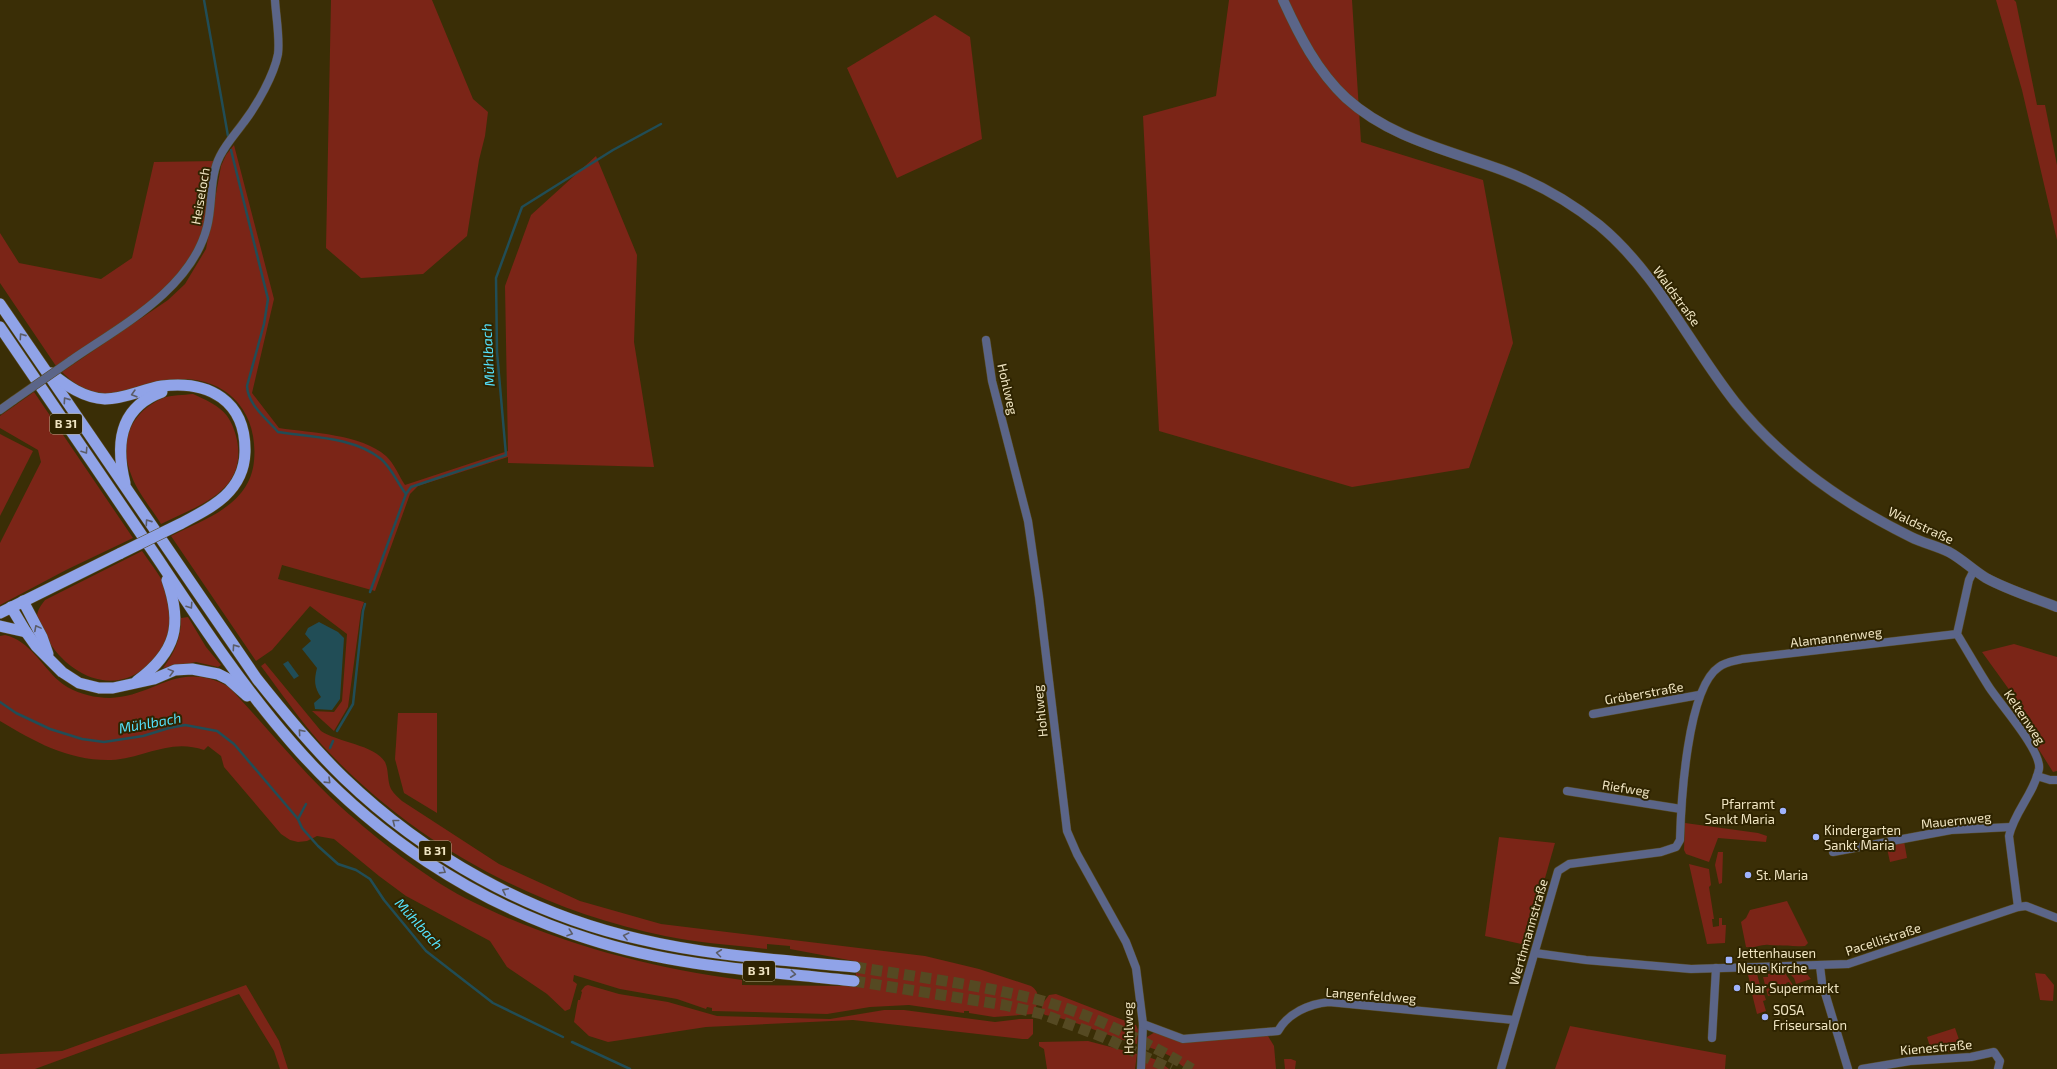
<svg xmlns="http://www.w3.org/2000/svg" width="2057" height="1069" font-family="'Exo 2',sans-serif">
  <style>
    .green { fill: #7b2517 }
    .water { fill: #214d56 }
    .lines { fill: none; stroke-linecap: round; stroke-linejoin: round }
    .stream { stroke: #214d56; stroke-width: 2.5 }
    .trunk-tunnel { stroke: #554922; stroke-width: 11; stroke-dasharray: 11 5.5; stroke-linecap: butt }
    .minor-casing { stroke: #574b24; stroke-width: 9 }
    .tertiary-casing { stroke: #574b24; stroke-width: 11 }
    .trunk-casing { stroke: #574b24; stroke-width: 12 }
    .minor { stroke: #5b6588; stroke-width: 8 }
    .tertiary { stroke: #5b6588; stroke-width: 10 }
    .trunk { stroke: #90a3e8; stroke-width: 11 }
    .minor-bridge-casing { stroke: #574b24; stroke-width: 9; stroke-linecap: butt }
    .trunk-bridge-casing { stroke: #574b24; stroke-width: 12; stroke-linecap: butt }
    .minor-bridge { stroke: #5b6588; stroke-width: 8 }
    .trunk-bridge { stroke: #90a3e8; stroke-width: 11 }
    .oneway { stroke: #5b5d68 }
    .poi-dot { fill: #9fb3fd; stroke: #2f2400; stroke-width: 1.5 }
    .labels { text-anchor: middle; stroke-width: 4; stroke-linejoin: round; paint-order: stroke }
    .shield { fill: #2f2400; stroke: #b6ab88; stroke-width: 1 }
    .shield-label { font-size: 12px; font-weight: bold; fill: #f0e5c2 }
    .street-label { font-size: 13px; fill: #f0e5c2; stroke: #2f2400 }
    .poi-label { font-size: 13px; fill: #f0e5c2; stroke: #2f2400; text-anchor: start }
    .water-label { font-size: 14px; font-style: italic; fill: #55e3fd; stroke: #2f2400 }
  </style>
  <rect width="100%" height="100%" fill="#3a2e06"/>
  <!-- green -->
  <g class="green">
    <polygon points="331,0 432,0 473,99 488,112 485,136 479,160 467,236 423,274 361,278 326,248"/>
    <polygon points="1229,0 1352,0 1361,142 1483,180 1513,343 1469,468 1352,487 1159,431 1143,116 1216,96"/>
    <polygon points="1996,0 2014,0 2016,2 2037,105 2045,105 2057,165 2057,240 2022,90"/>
    <polygon points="935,15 970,37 982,139 897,178 847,68"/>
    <path d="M 234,145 L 274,299 L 252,393 L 279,428 C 312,433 361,434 386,456 C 394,463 399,476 405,485 L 508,451 L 505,286 L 531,215 L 596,156 L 637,255 L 634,342 L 654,467 L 508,463 L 508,457 L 418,486 L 410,494 L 375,591 L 282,565 L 278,579 L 364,602 L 361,611 L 348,707 L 334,731 L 312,711 L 334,712 L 342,701 L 347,634 L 310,606 L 272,650 L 256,661 L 171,536 C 205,519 250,505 254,461 C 259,408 222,373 169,380 C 145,383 125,396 101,393 C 85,391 73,383 62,372 L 168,300 L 185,284 L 206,249 L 221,166 L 226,155 Z"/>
    <polygon points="215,161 203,233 197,251 157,300 56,366 0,283 0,233 19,263 101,279 132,258 154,162"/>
    <polygon points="34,392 133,538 66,570 0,605 0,543 41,462 38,450 0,428 0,416"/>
    <path d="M 193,394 C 217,405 231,411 237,440 C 247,492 199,505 161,524 C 152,509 138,493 132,477 C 118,444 129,413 163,398 C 171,395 184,395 193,394 Z"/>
    <polygon points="0,434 33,451 0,516"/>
    <path d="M 142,551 C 153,567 170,587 172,607 C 172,613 170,619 169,625 C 168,631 168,641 166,646 C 163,652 155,657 151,662 C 116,699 68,676 46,637 C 37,621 32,616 45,600 Z"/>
    <path d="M 188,617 L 206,647 L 221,665 L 218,667 L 196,662 L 163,668 C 175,652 181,638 181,618 Z"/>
    <path d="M 5,635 C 30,641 41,665 59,681 C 69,690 86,696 98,697 C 150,705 173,656 229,687 C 267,727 301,771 342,808 C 377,839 423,876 465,898 C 552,942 645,967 742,980 L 742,985 L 851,986 L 856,975 L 854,961 L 790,949 L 790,946 L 767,944 L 767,949 C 733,945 698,943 665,936 C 535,909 412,843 322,745 C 300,720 281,693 261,666 L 265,663 L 321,731 C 337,742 375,745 385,762 C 389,770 387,781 391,789 C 394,794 398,797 402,801 L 499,864 L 580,901 L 661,924 L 925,956 L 979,969 L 1031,986 C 1042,993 1037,1003 1034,1014 L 994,1017 L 969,1013 L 969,1011 L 964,1011 L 964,1013 L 909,1005 L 870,1007 L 827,1014 L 712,1011 L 712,1008 L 707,1007 L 706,1009 L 677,999 L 620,989 L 574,975 L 573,981 L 577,984 L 570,1009 L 565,1011 L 547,994 L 507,967 L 490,941 L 406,896 L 379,876 L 334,839 L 317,836 L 307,841 L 298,842 L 290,840 L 281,834 L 224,767 L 221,756 L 208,746 L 204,750 C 170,738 145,758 111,760 C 69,761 35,742 0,721 L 0,636 Z"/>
    <polygon points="2014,644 2057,657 2057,771 2053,772 2024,726 2031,720 1982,652"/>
    <polygon points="398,713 437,713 437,813 404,793 395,759"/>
    <polygon points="1685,823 1758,833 1767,836 1766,842 1718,838 1709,862 1686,854 1684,850"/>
    <polygon points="1499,837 1555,843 1526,945 1485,936"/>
    <polygon points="1904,841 1907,858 1890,862 1886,844"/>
    <polygon points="1718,852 1723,852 1722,883 1719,884 1715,865"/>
    <polygon points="1689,864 1709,869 1711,885 1709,887 1714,919 1712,919 1713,927 1719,926 1719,918 1722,918 1722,925 1726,925 1725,943 1707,944"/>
    <path d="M 1787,901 L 1808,943 L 1805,946 C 1792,947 1781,945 1769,945 C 1760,944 1755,949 1746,947 L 1741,922 L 1746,918 L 1750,910 Z"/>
    <polygon points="1785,973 1793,985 1792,986 1789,982 1786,983 1789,990 1768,996 1763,977 1768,977 1768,974"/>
    <polygon points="1789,973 1806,973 1811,979 1796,984 1794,978"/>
    <polygon points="2035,973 2045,974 2054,985 2053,1001 2040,1000"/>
    <polygon points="1757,974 1760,985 1751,987 1748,975"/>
    <polygon points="246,985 279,1041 288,1069 280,1069 274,1051 239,994 35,1069 0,1069 0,1054 62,1051"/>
    <polygon points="588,985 619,994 668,1002 717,1016 830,1019 884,1010 904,1010 995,1022 1019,1019 1033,1019 1033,1034 1028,1039 1022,1039 853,1020 706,1027 608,1042 589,1036 574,1022 578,1000 580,1000 582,992 581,991 585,986"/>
    <polygon points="1756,988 1757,992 1763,991 1766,1000 1763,1001 1766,1011 1757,1014 1751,990"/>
    <path d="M 1056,994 L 1136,1025 L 1138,1030 L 1137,1044 C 1106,1036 1076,1020 1045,1015 L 1041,1011 L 1043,1003 L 1049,995 Z"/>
    <polygon points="1570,1026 1726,1055 1725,1069 1555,1069"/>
    <polygon points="1955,1028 1963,1051 1932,1053 1927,1037"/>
    <polygon points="1155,1032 1184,1042 1261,1035 1268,1036 1274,1046 1276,1069 1186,1069 1170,1056 1160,1051 1145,1046 1147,1037"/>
    <polygon points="1088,1041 1137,1054 1135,1069 1047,1069 1044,1049 1039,1046 1039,1042"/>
    <polygon points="1145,1056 1157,1060 1169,1069 1144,1069"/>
    <polygon points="1284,1059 1291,1059 1296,1061 1295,1069 1285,1069"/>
  </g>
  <!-- water -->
  <g class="water">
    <path d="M 319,622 L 338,632 L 344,638 L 340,699 L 332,710 L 315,709 L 314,703 L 321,697 C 314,687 314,680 317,668 L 302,649 L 311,641 L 305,634 L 308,628 Z"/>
    <polygon points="288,661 299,676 294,679 283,664"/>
  </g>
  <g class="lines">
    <!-- stream -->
    <g class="stream">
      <polyline points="204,0 228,136"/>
      <path d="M 231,150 L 268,299 L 264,324 L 247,386 C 248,405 266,418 278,432 C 311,437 354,437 381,459 C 391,467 398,484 406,494"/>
      <polyline points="370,592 406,494 411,487 506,455 497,352 496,278 522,207 613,150 661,124"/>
      <polyline points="0,702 16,713 50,729 82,739 104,742 143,736 169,728 185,725 217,731 234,744 298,819 302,828 318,846 338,864 356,870 370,879 384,900 426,951 493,1003 563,1037"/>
      <polyline points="337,731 353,704 363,611 365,604"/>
      <polyline points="330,748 333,741"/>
      <polyline points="298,819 306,804"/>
      <polyline points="572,1042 630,1069"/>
    </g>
    <!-- trunk-tunnel -->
    <g class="trunk-tunnel">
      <path d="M 855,967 C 918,977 982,985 1043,1001 C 1095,1016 1147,1042 1192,1069"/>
      <polyline points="854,981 1004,1005 1042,1014 1103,1037 1171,1069"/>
    </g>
    <defs>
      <g id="minor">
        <polyline points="986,340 992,381 1028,521 1039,597 1067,831 1077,854 1126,942 1136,968 1143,1024 1141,1069"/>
        <path d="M 70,361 C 119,327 191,290 207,227 C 213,205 209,177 220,156 C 226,144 236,133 244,122 C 257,105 274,75 278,54 C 280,38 276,17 275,0"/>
        <polyline points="0,410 14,400"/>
        <path d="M 1974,570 L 1969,580 L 1957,634 C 1968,652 1978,670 1989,687 C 2000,704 2042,751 2039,769 C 2034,794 2014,812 2009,836 L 2018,907"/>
        <polyline points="1593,714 1699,695"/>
        <polyline points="2037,776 2050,780 2057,780"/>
        <polyline points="1567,791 1681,809"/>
        <polyline points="1833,852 1951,830 2011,827"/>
        <polyline points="1535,953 1586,960 1691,969 1848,964 2018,907 2026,906 2057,918"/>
        <polyline points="1820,966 1822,983 1848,1069"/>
        <path d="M 1143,1024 L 1183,1039 L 1278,1031 C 1288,1013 1309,1004 1329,1002 L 1514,1020"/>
        <polyline points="1712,1038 1716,968"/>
        <path d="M 1501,1069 L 1558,871 L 1569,864 L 1661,852 L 1676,847 L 1680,840 C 1681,803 1687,688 1719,667 C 1725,662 1735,661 1742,659 L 1957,634"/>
        <polyline points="1862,1069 1910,1061 1971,1057 1994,1052 2000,1061 1998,1069"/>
      </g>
      <path id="tertiary" d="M 1283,0 C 1299,35 1317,71 1346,98 C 1390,138 1448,150 1502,170 C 1537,183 1570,202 1599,225 C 1657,273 1689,344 1735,402 C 1782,461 1844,504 1911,537 C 1923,543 1937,546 1949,552 C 1962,559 1973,570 1986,578 C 2008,590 2034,598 2057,607"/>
      <g id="trunk">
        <path d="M 0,304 L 257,679 C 284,713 312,747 344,778 C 425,856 529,914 639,939 C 710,956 783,960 855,967"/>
        <path d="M 0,327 C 53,404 105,482 158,559 C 200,622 242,686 292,743 C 371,834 474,903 589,939 C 675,967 765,971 854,981"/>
        <path d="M 51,373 C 67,386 84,398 105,399 C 125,399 143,389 162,386 C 209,380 246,401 245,452 C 244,492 211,508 180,524"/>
        <path d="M 125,483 C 115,443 120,407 162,392"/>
        <polyline points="23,601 42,637 48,654"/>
        <polyline points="11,607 26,632 36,646 62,672 79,683 99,688 113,688 154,679 175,670 192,669 218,674 228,679 247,696"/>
        <polyline points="0,613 121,553"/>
        <polyline points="0,626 26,632"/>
        <path d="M 137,681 C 176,652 183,625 167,580"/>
      </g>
    </defs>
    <!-- minor casing -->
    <use href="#minor" class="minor-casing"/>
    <!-- tertiary casing -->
    <use href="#tertiary" class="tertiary-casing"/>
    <!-- trunk casing -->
    <use href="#trunk" class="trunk-casing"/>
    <!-- minor -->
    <use href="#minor" class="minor"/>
    <!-- tertiary -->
    <use href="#tertiary" class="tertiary"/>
    <!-- trunk -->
    <use href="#trunk" class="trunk"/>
    <defs>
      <polyline id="minor-bridge" points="14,400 70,361"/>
      <polyline id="trunk-bridge" points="121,553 180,524"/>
    </defs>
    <!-- minor-bridge casing -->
    <use href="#minor-bridge" class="minor-bridge-casing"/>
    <!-- trunk-bridge casing -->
    <use href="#trunk-bridge" class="trunk-bridge-casing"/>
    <!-- minor-bridge -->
    <use href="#minor-bridge" class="minor-bridge"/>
    <!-- trunk-bridge -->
    <use href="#trunk-bridge" class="trunk-bridge"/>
  </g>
  <!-- one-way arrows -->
  <defs><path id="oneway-chevron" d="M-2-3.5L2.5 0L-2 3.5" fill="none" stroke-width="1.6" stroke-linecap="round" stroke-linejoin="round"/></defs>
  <g class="oneway">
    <use href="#oneway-chevron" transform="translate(22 336) rotate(-125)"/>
    <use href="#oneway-chevron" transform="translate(134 394) rotate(164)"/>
    <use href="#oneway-chevron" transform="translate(66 400) rotate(-125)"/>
    <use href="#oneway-chevron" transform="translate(85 451) rotate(56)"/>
    <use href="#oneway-chevron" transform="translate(148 522) rotate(-125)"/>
    <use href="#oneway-chevron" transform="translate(190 606) rotate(56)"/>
    <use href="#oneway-chevron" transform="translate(37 628) rotate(-118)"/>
    <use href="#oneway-chevron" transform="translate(235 647) rotate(-125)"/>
    <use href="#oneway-chevron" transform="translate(171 672) rotate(-15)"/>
    <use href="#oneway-chevron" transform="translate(301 732) rotate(-131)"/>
    <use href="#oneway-chevron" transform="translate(328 781) rotate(44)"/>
    <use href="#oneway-chevron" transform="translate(395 822) rotate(-142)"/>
    <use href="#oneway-chevron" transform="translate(443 871) rotate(32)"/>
    <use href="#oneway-chevron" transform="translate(505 891) rotate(-154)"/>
    <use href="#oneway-chevron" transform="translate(570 933) rotate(19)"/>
    <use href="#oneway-chevron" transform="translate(626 936) rotate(-166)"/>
    <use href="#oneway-chevron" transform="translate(719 953) rotate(-173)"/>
    <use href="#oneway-chevron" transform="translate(793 974) rotate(6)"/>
  </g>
  <!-- markers -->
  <g class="poi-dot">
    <circle cx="1783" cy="811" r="4"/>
    <circle cx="1816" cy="837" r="4"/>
    <circle cx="1748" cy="875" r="4"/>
    <rect x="1725" y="956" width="8" height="8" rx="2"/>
    <circle cx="1737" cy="988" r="4"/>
    <circle cx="1765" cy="1017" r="4"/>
  </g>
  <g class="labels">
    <!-- shield labels -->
    <g class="shield">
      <rect x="50" y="414" width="32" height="20" rx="3"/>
      <rect x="419" y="841" width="32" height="20" rx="3"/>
      <rect x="743" y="961" width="32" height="20" rx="3"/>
    </g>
    <g class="shield-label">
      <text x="66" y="428">B 31</text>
      <text x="435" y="855">B 31</text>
      <text x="759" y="975">B 31</text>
    </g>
    <!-- street labels -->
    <g class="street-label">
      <text transform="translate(200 196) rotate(-80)" y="5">Heiseloch</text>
      <text transform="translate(1677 296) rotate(54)" y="5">Waldstraße</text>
      <text transform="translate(1008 389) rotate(77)" y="5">Hohlweg</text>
      <text transform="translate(1921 525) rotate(25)" y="5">Waldstraße</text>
      <text transform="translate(1836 637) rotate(-7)" y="5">Alamannenweg</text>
      <text transform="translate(1644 693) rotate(-10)" y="5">Gröberstraße</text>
      <text transform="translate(1040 711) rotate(-96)" y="5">Hohlweg</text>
      <text transform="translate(2025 717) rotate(56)" y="5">Keltenweg</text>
      <text transform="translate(1626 788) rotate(9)" y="5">Riefweg</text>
      <text transform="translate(1956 820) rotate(-6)" y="5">Mauernweg</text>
      <text transform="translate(1528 932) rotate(-74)" y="5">Werthmannstraße</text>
      <text transform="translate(1883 939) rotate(-18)" y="5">Pacellistraße</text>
      <text transform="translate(1371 995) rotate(4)" y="5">Langenfeldweg</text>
      <text transform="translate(1128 1028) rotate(-91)" y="5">Hohlweg</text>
      <text transform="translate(1936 1047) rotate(-5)" y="5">Kienestraße</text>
    </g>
    <!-- poi labels -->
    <g class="poi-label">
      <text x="1775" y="809" text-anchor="end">Pfarramt<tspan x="1775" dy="15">Sankt Maria</tspan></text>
      <text x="1824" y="835">Kindergarten<tspan x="1824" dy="15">Sankt Maria</tspan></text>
      <text x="1756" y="880">St. Maria</text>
      <text x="1737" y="958">Jettenhausen<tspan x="1737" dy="15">Neue Kirche</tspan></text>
      <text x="1745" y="993">Nar Supermarkt</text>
      <text x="1773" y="1015">SOSA<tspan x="1773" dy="15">Friseursalon</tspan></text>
    </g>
    <!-- water labels -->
    <g class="water-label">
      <text transform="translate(488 355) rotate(-93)" y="5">Mühlbach</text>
      <text transform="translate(150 723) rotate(-10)" y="5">Mühlbach</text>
      <text transform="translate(419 924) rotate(48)" y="5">Mühlbach</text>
    </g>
  </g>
</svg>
